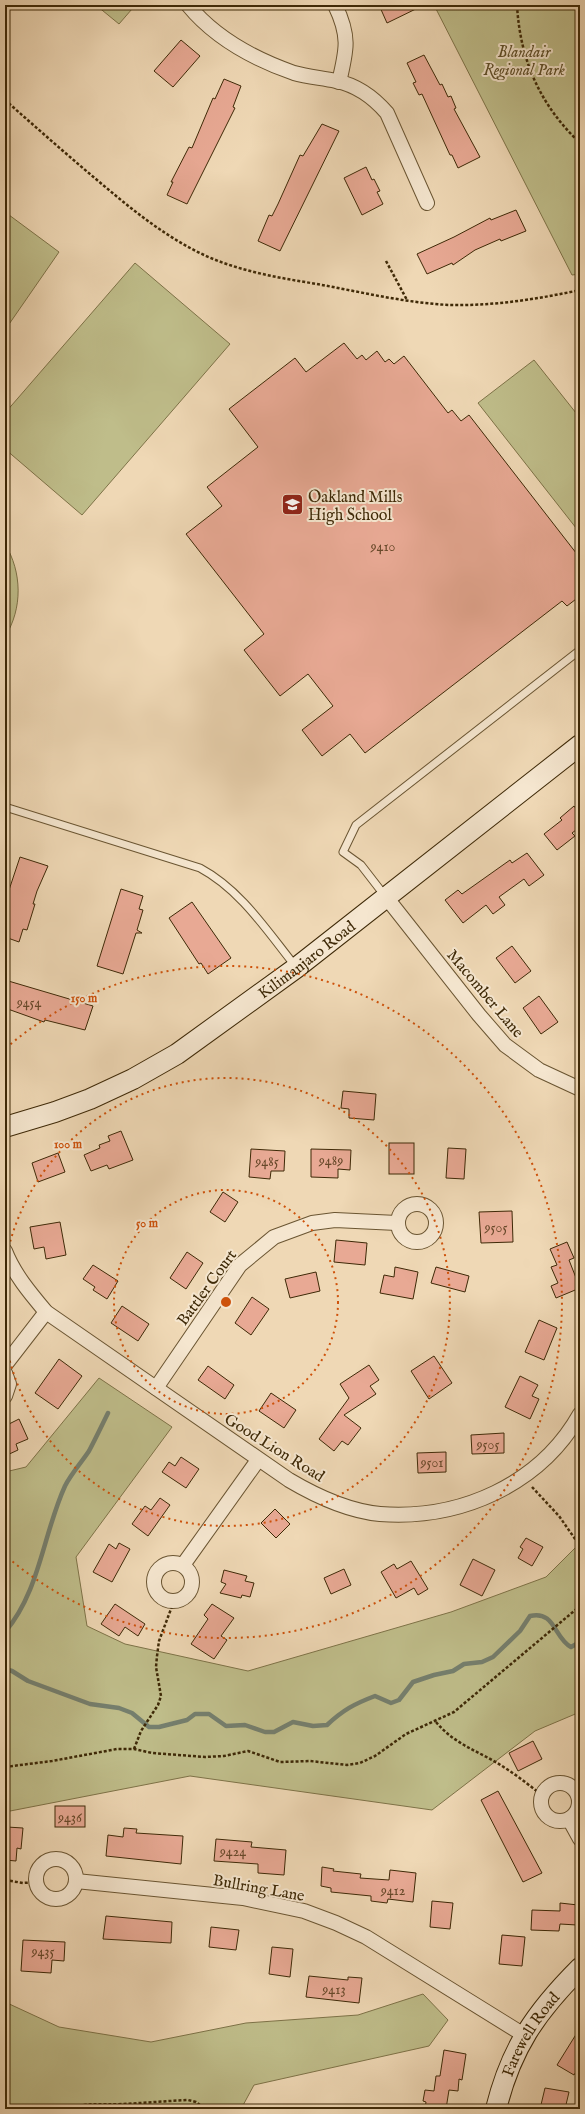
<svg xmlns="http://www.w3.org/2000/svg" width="585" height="2114" font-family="'IM FELL English',serif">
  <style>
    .green { fill: #bfbd8a; stroke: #7e7348 }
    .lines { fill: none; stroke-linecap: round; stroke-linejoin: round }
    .stream { stroke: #757f6e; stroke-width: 4.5 }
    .building { fill: #e8a994; stroke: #3e2907 }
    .lane-casing { stroke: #6a5532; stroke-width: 9 }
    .street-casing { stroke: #6a5532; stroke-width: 16 }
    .secondary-casing { stroke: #3e2907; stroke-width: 22 }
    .path { stroke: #3e2907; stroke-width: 2.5; stroke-dasharray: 3 2; stroke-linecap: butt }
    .lane { stroke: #f5e6cf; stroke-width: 7 }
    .street { stroke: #f5e6cf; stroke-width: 14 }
    .secondary { stroke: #f5e6cf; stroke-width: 20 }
    .ring { fill: none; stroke: #ce520b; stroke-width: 2; stroke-dasharray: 2 4 }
    .labels { text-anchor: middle; stroke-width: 4; stroke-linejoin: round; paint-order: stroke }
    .number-label { font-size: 14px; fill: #68492a }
    .park-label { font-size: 16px; font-style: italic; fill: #5e4e28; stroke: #f5e6cf }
    .poi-label { font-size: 16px; fill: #3e2907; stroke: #f5e6cf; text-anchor: start }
    .street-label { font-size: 16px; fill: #3e2907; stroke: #f5e6cf }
    .centre { fill: #ce520b; stroke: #f5e6cf; stroke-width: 2 }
    .ring-label { font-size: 12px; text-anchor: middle; font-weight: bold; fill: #ce520b; stroke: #f5e6cf; stroke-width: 4; stroke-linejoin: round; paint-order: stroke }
  </style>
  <rect width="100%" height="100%" fill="#efd8b5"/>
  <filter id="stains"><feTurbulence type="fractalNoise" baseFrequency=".005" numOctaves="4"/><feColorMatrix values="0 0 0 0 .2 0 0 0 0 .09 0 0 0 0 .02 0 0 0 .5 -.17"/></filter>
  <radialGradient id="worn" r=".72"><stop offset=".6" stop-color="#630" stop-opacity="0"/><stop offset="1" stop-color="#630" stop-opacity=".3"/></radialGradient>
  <!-- green -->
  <g class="green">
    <polygon points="127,5 132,9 119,24 97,6"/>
    <polygon points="434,5 580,5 580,274 572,275"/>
    <polygon points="5,212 59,252 5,330"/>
    <polygon points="135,263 230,344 82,515 5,449 5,413"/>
    <polygon points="534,360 580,418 580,533 478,403"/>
    <path d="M 5,544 C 22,572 23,608 5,637 Z"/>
    <polygon points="99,1378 172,1427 76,1557 87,1626 125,1644 248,1671 451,1612 546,1577 580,1543 580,1712 535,1731 432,1810 190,1776 5,1812 5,1472 26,1467"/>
    <polygon points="423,1994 448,2020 429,2046 254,2085 241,2109 5,2109 5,2002 59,2027 151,2042 246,2023 358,2015"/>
  </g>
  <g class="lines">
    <!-- stream -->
    <g class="stream">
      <path d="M 5,1632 C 40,1591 43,1534 65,1486 C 71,1474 81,1463 89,1451 C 96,1438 102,1425 108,1413"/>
      <path d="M 5,1669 L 12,1671 L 28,1681 L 90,1704 L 119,1708 L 132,1713 L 149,1727 L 159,1727 L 187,1720 L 195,1714 L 209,1714 L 226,1726 L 245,1725 L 265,1732 L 274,1732 L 293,1722 L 313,1726 L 327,1725 C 343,1710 354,1704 375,1696 L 391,1703 L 399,1700 L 413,1682 L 434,1675 L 453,1671 L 464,1664 L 482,1662 L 493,1657 L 520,1631 L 530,1616 C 555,1610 554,1638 571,1647 L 580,1642"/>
    </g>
  </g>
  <!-- building -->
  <g class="building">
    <polygon points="379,5 424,5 387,23"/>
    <polygon points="181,40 200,56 173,87 154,71"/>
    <polygon points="424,55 440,85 442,84 448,97 451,96 456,108 454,109 480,157 458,168 452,155 450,155 422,94 419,95 413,83 416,82 407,63"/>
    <polygon points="224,79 241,86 233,107 235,108 187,204 167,195 173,182 171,182 189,147 192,148 213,98 215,99"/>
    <polygon points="322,124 339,131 280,251 258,241 269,215 272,216 278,204 300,155 303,156"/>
    <polygon points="366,167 372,180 374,179 380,191 377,192 383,204 362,215 344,178"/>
    <polygon points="516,210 526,231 501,241 500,239 475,250 453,265 452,263 427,274 417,254 454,237 490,218 491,220"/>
    <polygon points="344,343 357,359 362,355 366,360 377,351 385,362 389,359 394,364 404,356 448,413 452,410 461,421 469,415 580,558 580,596 567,606 562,601 365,753 350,734 322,756 302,730 333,706 308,674 280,696 244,650 264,634 186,534 222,506 207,487 258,447 229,409 295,358 306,372"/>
    <polygon points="574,806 580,814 580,827 572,833 575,836 557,850 544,834 562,820 560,818"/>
    <polygon points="527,853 544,875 529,886 524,879 499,897 505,905 493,914 486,905 463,923 445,900 458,890 462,894 510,860 512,863"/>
    <polygon points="20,857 48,866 37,891 33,904 35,904 27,930 23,929 19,942 5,937 5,902"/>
    <polygon points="121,889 143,896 139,909 143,910 137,930 142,933 136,933 123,974 97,966"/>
    <polygon points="192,902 231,958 208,974 201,963 199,964 169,918"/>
    <polygon points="512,946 531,971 515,983 496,958"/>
    <polygon points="5,980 93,1006 85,1030 45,1020 44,1022 5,1008"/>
    <polygon points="539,996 558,1022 541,1034 523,1008"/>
    <polygon points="343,1091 376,1094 374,1120 349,1118 349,1109 341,1108"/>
    <polygon points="121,1131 133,1160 109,1169 107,1165 91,1171 84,1155 100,1148 99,1145 110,1141 108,1136"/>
    <rect x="389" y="1143" width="25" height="31"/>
    <polygon points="448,1148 466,1149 464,1179 446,1178"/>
    <polygon points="251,1149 285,1151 284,1171 271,1171 270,1179 249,1177"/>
    <polygon points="311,1149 351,1150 350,1170 338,1169 338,1178 311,1177"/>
    <polygon points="58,1153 65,1172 38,1182 32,1163"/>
    <polygon points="223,1192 238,1202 225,1222 210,1212"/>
    <polygon points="512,1211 513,1242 481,1243 479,1212"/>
    <polygon points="60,1222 66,1255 46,1259 44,1247 34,1249 30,1227"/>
    <polygon points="336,1240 367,1243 365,1265 334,1262"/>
    <polygon points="567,1242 574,1258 569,1260 580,1288 556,1298 551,1286 558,1283 551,1267 557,1265 550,1249"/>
    <polygon points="187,1252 203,1263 186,1289 170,1278"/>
    <polygon points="93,1265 118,1281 107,1299 93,1290 95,1287 83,1279"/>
    <polygon points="395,1267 418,1272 413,1299 380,1293 384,1275 394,1277"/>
    <polygon points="436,1267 469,1276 465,1292 431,1283"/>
    <polygon points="316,1272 320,1291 290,1298 285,1279"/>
    <polygon points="252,1297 269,1309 251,1335 235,1323"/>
    <polygon points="122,1306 149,1324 138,1341 111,1323"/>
    <polygon points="539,1320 557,1328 544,1360 525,1352"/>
    <polygon points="434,1356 452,1383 429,1399 411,1371"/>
    <polygon points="59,1359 82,1376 58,1409 35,1393"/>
    <polygon points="369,1365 379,1380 370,1386 376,1394 344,1415 361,1428 348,1445 342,1441 334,1451 319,1439 349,1398 340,1384"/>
    <polygon points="208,1366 234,1385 225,1399 198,1380"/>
    <polygon points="520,1376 538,1385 532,1396 539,1399 530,1419 505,1407"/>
    <polygon points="271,1393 296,1410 284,1428 259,1411"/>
    <polygon points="19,1419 28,1439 16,1444 18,1450 5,1456 5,1421 7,1425"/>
    <polygon points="504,1433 504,1453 472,1454 471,1435"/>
    <polygon points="446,1452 446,1472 418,1473 417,1453"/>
    <polygon points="181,1457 199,1469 186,1488 162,1472 169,1462 175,1466"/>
    <polygon points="160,1498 170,1505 148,1536 132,1524 145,1506 151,1510"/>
    <polygon points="275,1509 290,1524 276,1538 261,1523"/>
    <polygon points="526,1538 543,1547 532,1566 518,1558 523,1549 520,1547"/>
    <polygon points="119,1543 130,1549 112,1582 93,1572 109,1544 116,1549"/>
    <polygon points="473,1559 495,1570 482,1596 460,1585"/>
    <polygon points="411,1561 428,1589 418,1595 414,1588 396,1598 381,1572 394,1564 397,1569"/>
    <polygon points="344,1569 351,1585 331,1594 324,1578"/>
    <polygon points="224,1570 247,1576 245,1581 254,1583 250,1597 242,1595 241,1598 220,1593 226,1584 221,1582"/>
    <polygon points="115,1604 145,1624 138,1636 125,1627 119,1636 101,1624"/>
    <polygon points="212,1604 234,1618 221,1636 227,1640 214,1659 191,1644 208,1619 204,1615"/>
    <polygon points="533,1741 542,1759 518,1771 509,1753"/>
    <polygon points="498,1791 542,1873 523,1882 481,1800"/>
    <rect x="55" y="1806" width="30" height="21"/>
    <polygon points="7,1827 23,1828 21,1849 17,1848 16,1861 5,1860"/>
    <polygon points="124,1828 137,1829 136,1833 183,1836 181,1864 106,1856 108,1835 123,1837"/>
    <polygon points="216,1839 252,1842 251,1847 286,1850 284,1875 258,1873 258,1864 214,1861"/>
    <polygon points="322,1867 334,1869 333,1871 361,1874 360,1878 389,1880 390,1870 416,1873 413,1902 388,1899 387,1903 371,1901 371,1896 331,1892 331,1888 321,1886"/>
    <polygon points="432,1901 453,1903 450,1929 430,1927"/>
    <polygon points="560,1903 578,1905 577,1925 560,1924 559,1931 531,1930 532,1910 560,1911"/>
    <polygon points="106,1916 172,1922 171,1943 103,1939"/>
    <polygon points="211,1927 239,1930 236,1950 209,1947"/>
    <polygon points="502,1935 525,1937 522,1966 499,1964"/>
    <polygon points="23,1940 65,1942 64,1961 52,1960 51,1973 21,1971"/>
    <polygon points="272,1947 293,1949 290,1977 269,1974"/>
    <polygon points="309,1976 348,1980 348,1977 362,1978 359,2003 306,1997"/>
    <polygon points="580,2028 580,2065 574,2075 557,2065"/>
    <polygon points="444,2050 466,2054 462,2080 459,2079 458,2091 449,2090 446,2109 425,2109 426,2102 423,2101 425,2090 434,2091 436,2076 440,2076"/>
    <polygon points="545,2088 569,2092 565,2109 540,2109"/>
  </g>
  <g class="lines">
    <defs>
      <g id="lane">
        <path d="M 5,807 L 200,868 C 241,890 267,931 296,967"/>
        <polyline points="385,896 361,865 343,852 356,825 580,650"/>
      </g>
      <g id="street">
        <path d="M 188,5 C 215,38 254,59 294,73 C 308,77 323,78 336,81 C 356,85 374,98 387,113 L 427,203"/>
        <path d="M 335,5 C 350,36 347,49 339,82"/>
        <polyline points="386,897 479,1015 505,1045 539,1070 580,1089"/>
        <circle cx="417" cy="1223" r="19"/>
        <path d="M 5,1251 C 14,1274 30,1293 46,1312 L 289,1480 C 316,1496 348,1511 380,1514 C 460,1520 540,1485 580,1414"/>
        <polyline points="5,1365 46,1312"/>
        <polyline points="5,1373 9,1384 5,1396"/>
        <polyline points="156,1388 240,1265 274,1237 312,1223 335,1220 397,1223"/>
        <circle cx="173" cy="1582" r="19"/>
        <polyline points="183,1565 258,1460"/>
        <circle cx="560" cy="1802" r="19"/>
        <polyline points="569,1819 580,1839"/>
        <circle cx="56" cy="1879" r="20"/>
        <polyline points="76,1881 243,1898 304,1911 336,1923 366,1937 524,2035"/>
      </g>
      <g id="secondary">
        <path id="s1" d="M 5,1127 L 55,1112 L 90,1099 L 133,1079 L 177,1054 L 296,968 L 580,745"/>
        <path id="s2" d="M 496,2109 C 511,2048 536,2012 580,1968"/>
      </g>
    </defs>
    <!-- lane casing -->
    <use href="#lane" class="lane-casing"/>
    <!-- street casing -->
    <use href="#street" class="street-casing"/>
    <!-- secondary casing -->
    <use href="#secondary" class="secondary-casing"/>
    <!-- path -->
    <g class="path">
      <path d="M 517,5 C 520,60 540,105 580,143"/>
      <path d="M 5,100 C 39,130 74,161 109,190 C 135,212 162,233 192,249 C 231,270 274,277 317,284 C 361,292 406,303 450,305 C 494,306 538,299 580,290"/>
      <polyline points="386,261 407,300"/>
      <polyline points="532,1487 559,1516 580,1546"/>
      <path d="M 436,1722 C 456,1746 480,1751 505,1768 C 518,1776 530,1786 542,1795"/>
      <polyline points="134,1749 141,1731 158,1705 161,1696 156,1667 157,1656 159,1641 174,1601"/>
      <polyline points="5,1767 52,1761 117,1749 134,1749 152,1753 205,1757 224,1756 248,1751 280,1762 310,1761 347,1765 360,1763 375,1756 406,1734 454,1712 580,1606"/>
      <polyline points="5,1880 23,1883 36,1882"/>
      <path d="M 64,2109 C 87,2102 100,2105 122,2104 C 144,2103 166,2101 188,2100 L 196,2102 L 205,2109"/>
    </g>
    <!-- lane -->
    <use href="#lane" class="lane"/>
    <!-- street -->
    <use href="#street" class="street"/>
    <!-- secondary -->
    <use href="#secondary" class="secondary"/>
  </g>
  <!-- distance rings -->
  <g class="ring">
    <circle cx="226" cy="1302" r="112"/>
    <path d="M5 1265A224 224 0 1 1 5 1339"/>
    <path d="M6 1048A336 336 0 1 1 6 1556"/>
  </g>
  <!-- icons -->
  <defs>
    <symbol id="school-square" viewBox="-11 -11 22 22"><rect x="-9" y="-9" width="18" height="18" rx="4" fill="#8f2418" stroke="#f5e6cf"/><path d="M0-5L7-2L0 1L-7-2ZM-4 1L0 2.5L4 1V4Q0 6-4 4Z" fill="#fff"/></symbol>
  </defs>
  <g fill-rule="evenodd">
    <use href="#school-square" x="280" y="492" width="25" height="25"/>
  </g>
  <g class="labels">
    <!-- number labels -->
    <g class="number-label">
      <text x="383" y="551">9410</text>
      <text x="29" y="1007">9454</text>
      <text x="331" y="1165">9489</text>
      <text x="267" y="1166">9485</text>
      <text x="496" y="1232">9505</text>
      <text x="488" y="1449">9505</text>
      <text x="432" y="1467">9501</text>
      <text x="70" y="1822">9436</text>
      <text x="233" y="1856">9424</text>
      <text x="393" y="1895">9412</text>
      <text x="43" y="1956">9435</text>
      <text x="334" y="1994">9413</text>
    </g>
    <!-- park labels -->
    <g class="park-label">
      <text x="524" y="57">Blandair<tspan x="524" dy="18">Regional Park</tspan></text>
    </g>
    <!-- poi labels -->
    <g class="poi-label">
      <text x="308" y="502">Oakland Mills<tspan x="308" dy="18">High School</tspan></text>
    </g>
    <!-- street labels -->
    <g class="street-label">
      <text dy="6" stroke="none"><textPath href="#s1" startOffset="348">Kilimanjaro Road</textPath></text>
      <text transform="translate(486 993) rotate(50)" y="6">Macomber Lane</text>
      <text transform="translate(206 1287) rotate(-54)" y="6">Battler Court</text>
      <text transform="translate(275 1447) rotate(32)" y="6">Good Lion Road</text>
      <text transform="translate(259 1887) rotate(10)" y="6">Bullring Lane</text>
      <text dy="6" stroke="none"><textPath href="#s2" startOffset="83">Farewell Road</textPath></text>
    </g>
  </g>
  <circle cx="226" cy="1302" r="6" class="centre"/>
  <g class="ring-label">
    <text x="84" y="1002">150 m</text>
    <text x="68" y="1148">100 m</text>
    <text x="147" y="1227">50 m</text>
  </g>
  <!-- margin -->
  <rect width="585" height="2114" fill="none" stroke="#efd8b5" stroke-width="20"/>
  <rect x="6" y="6" width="573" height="2102" fill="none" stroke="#3e2907" stroke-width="2"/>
  <rect x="10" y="10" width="565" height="2094" fill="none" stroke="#3e2907"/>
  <rect width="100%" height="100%" filter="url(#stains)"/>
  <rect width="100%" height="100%" fill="url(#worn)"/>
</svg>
